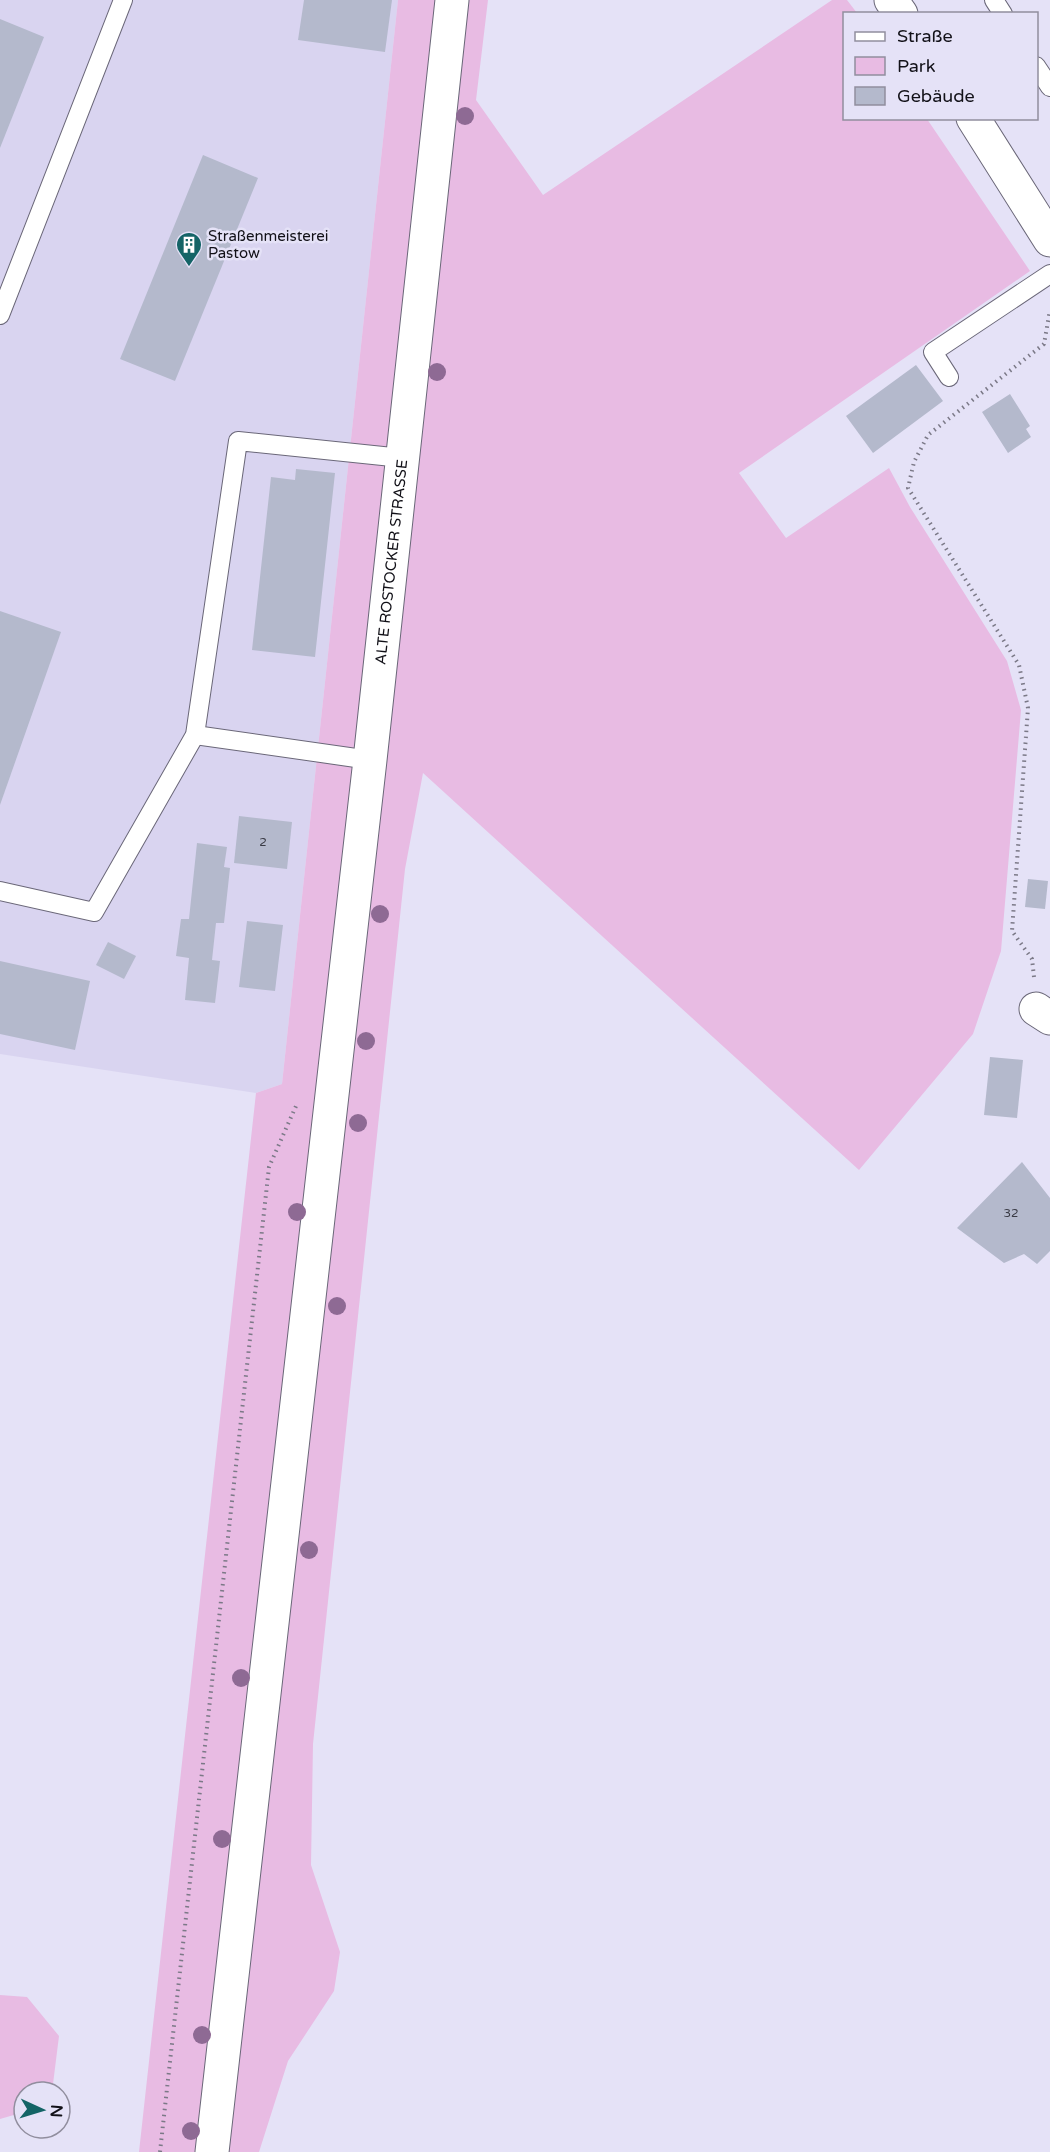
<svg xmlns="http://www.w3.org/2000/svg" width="1050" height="2152" font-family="'Varela Round',sans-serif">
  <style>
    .built { fill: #d9d4f0 }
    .green { fill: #e8bbe3 }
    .building { fill: #b4b9cc }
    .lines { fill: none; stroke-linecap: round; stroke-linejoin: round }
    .lane-casing { stroke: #6a6778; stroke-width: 20 }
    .street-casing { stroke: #6a6778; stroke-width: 35 }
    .primary-casing { stroke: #6a6778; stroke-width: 35 }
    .path { stroke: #7b7987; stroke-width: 4; stroke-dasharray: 1.5 4.5; stroke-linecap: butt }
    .lane { stroke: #fff; stroke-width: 18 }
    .street { stroke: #fff; stroke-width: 33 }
    .primary { stroke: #fff; stroke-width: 33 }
    .tree { fill: #8e6a94 }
    .labels { text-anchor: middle; stroke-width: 5; stroke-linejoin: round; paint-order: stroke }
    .number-label { font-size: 12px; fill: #3a3b45 }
    .poi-label { font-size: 15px; fill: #121118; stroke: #e5e2f7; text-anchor: start }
    .street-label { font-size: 15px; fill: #121118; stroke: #e5e2f7 }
  </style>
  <rect width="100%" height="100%" fill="#e5e2f7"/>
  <!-- built -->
  <polygon class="built" points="0,0 398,0 282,1084 256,1093 0,1054"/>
  <!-- green -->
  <g class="green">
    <polygon points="398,0 488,0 476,100 543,195 832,0 847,0 857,13 844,14 844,118 927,119 1030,271 739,473 786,538 889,468 910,507 1007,661 1021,710 1001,951 973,1034 859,1170 423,773 405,869 313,1744 311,1865 340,1952 334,1991 288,2061 259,2152 139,2152 256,1093 282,1084"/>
    <polygon points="0,1995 27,1997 59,2036 53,2084 47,2092 24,2092 24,2112 0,2119"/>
  </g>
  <!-- building -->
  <g class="building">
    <polygon points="304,0 392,0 385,52 298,40"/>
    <polygon points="0,19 44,37 0,148"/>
    <polygon points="203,155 258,178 175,381 120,359"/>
    <polygon points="916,365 943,401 873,453 846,416"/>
    <polygon points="1010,394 1030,426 1026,429 1031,437 1008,453 982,412"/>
    <polygon points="296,469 335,473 315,657 252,650 271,477 295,480"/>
    <polygon points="0,611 61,632 0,805"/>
    <polygon points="239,816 292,822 287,869 234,863"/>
    <polygon points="197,843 227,847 224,867 230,868 224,923 216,923 212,960 220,961 215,1003 185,1000 189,958 176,956 181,919 189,919"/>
    <polygon points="1028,879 1048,881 1045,909 1025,907"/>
    <polygon points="247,921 283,925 275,991 239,987"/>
    <polygon points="108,942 136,956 124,979 96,965"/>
    <polygon points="0,961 90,981 75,1050 0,1034"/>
    <polygon points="990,1057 1023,1060 1017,1118 984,1115"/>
    <polygon points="1022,1162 1050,1198 1050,1251 1037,1264 1024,1254 1004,1263 957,1228"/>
  </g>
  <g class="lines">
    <defs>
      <g id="lane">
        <polyline points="994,0 1003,14"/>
        <polyline points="1036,66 1050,87"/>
        <polyline points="0,315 123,0"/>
        <polyline points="949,377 933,352 1050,274"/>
        <polyline points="195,735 370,760"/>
        <polyline points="0,891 94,912 195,735 238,441 402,458"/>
      </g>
      <g id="street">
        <polyline points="891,0 901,14"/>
        <polyline points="973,118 1050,240"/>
        <polyline points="1036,1009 1050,1018"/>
      </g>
      <g id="primary">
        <path id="s1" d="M 212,2152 L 370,760 L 452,0"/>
      </g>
    </defs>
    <!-- lane casing -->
    <use href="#lane" class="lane-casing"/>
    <!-- street casing -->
    <use href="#street" class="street-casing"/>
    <!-- primary casing -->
    <use href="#primary" class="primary-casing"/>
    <!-- path -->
    <g class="path">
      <polyline points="1034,977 1032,959 1012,931 1028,708 1019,665 908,488 914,462 928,435 1044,344 1050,310"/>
      <polyline points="160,2152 269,1167 296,1106"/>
    </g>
    <!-- lane -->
    <use href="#lane" class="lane"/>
    <!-- street -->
    <use href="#street" class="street"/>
    <!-- primary -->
    <use href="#primary" class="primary"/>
  </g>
  <!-- trees -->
  <g class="tree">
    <circle cx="465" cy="116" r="9"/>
    <circle cx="437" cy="372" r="9"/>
    <circle cx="380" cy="914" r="9"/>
    <circle cx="366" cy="1041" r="9"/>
    <circle cx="358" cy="1123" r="9"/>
    <circle cx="297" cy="1212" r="9"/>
    <circle cx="337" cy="1306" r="9"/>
    <circle cx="309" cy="1550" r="9"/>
    <circle cx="241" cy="1678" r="9"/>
    <circle cx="222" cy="1839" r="9"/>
    <circle cx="202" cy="2035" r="9"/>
    <circle cx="191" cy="2131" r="9"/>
  </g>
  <!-- icons -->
  <defs>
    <symbol id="building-pin" viewBox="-11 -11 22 30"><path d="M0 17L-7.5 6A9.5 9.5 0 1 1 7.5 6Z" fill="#146466" stroke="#e5e2f7"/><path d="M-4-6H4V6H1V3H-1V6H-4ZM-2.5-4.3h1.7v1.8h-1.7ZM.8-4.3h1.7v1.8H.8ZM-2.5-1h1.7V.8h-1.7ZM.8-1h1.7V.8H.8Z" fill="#fff"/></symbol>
  </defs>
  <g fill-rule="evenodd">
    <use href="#building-pin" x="174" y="230" width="30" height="40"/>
  </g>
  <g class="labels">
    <!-- number labels -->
    <g class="number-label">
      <text x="263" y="846">2</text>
      <text x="1011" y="1217">32</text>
    </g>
    <!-- poi labels -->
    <g class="poi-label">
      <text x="208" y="241">Straßenmeisterei<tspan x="208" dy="17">Pastow</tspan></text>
    </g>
    <!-- street labels -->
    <g class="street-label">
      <text dy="5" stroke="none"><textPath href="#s1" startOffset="1600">ALTE ROSTOCKER STRASSE</textPath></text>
    </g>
  </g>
  <!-- legend -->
  <rect x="843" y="12" width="195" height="108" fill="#e5e2f7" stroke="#918e9e" stroke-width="1.5"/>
  <rect x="855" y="32" width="30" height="9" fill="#ffffff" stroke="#918e9e" stroke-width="1.5"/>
  <text x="897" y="42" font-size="18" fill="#121118">Straße</text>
  <rect x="855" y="57" width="30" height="18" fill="#e8bbe3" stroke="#918e9e" stroke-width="1.5"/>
  <text x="897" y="72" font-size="18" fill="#121118">Park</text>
  <rect x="855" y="87" width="30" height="18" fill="#b4b9cc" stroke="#918e9e" stroke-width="1.5"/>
  <text x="897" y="102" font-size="18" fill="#121118">Gebäude</text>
  <!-- north arrow -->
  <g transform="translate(42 2110) rotate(94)"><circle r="28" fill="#e5e2f7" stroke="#918e9e" stroke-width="1.5"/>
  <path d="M0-4.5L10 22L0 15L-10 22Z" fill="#146466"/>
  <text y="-9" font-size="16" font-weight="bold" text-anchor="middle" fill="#121118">N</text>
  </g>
</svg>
